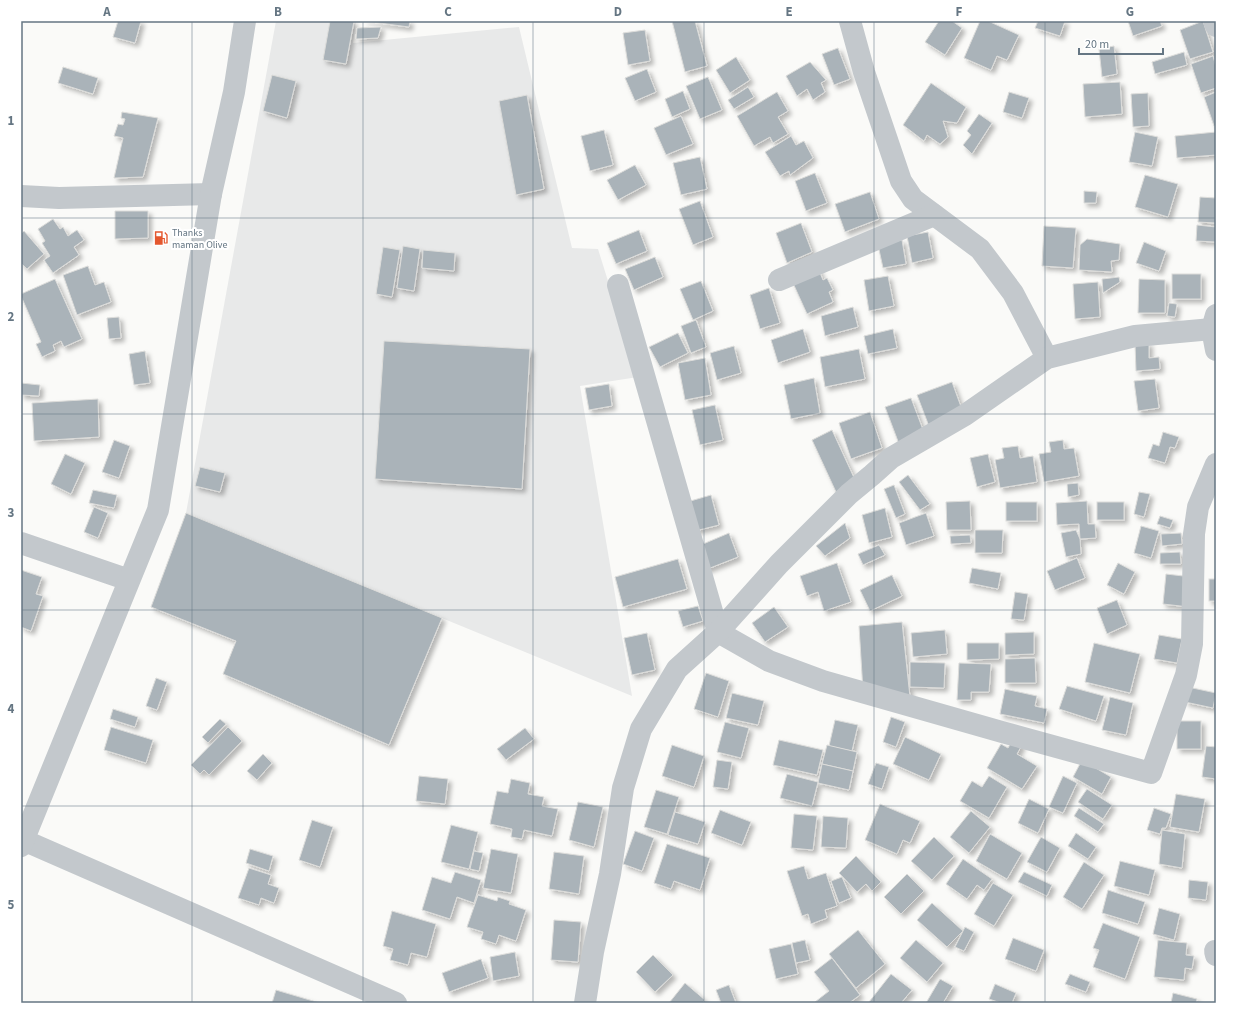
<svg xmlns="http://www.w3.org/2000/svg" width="1237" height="1024" font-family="'Source Sans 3',sans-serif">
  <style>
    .built { fill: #e8e9e9 }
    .building { fill: #aab3b9; stroke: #dcdcda; filter: url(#shadow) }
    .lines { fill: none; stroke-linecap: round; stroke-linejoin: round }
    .minor { stroke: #c3c8cc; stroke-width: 22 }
    .grid { fill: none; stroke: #657683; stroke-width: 1; stroke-opacity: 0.55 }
    .labels { text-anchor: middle; stroke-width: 4; stroke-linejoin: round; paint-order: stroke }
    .poi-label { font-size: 10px; fill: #657683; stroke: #fff; text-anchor: start }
    .neatline { fill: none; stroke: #657683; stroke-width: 1.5 }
    .grid-label { font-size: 13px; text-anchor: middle; font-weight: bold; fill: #657683 }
  </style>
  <defs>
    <filter id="shadow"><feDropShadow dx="3.5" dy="3.5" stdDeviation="2" flood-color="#0004"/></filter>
  </defs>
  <rect width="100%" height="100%" fill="#fafaf8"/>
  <!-- built -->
  <polygon class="built" points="276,21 356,21 353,43 519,27 572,248 598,249 638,377 580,386 632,696 186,513"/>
  <!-- building -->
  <g class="building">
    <polygon points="118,21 141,21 135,43 113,37"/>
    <polygon points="330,21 354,21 346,64 323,60"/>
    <polygon points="364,21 410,21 409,27"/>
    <polygon points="672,21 695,21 707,66 685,72"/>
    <polygon points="939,21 952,21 962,28 945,55 925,42"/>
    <polygon points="980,21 988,21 1019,35 1007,60 997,56 991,70 964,58"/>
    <polygon points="1038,21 1065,21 1060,36 1035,28"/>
    <polygon points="1128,21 1160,21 1162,26 1133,36"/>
    <polygon points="1203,21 1213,52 1190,59 1180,30"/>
    <polygon points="381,27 378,38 356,39 357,28"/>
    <polygon points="645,30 650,61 628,65 623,33"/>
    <polygon points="1114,46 1117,74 1102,77 1099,49"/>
    <polygon points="838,48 850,79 834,85 822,54"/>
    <polygon points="1184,52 1187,65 1155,74 1152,62"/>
    <polygon points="1213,56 1216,67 1216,88 1201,93 1191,64"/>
    <polygon points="736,57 750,80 730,93 716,70"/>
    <polygon points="810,62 826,80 821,83 825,92 813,100 807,89 797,96 786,76"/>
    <polygon points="63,67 98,78 93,94 58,83"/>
    <polygon points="647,69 656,92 635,101 625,78"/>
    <polygon points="272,75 296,81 287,118 263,111"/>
    <polygon points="708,77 722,110 700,119 686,86"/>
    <polygon points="1120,82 1122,114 1085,117 1083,84"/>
    <polygon points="931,83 966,107 957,123 943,121 948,137 940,144 927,135 924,141 903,125"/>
    <polygon points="748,87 754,97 734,109 728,100"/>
    <polygon points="683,91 690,109 672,117 665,99"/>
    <polygon points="777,92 788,111 778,117 788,134 773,143 770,137 754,146 737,116"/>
    <polygon points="1009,92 1029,98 1022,118 1003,112"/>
    <polygon points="1216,92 1216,126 1214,126 1204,97"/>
    <polygon points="1148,93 1149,126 1133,127 1131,94"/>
    <polygon points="527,95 544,189 516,195 499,101"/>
    <polygon points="122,112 158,118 143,177 114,178 123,138 114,136 118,124 123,125 125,119 121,118"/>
    <polygon points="979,114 992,123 972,154 963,145 971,135 967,131"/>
    <polygon points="681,116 693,144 666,155 654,128"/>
    <polygon points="604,130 613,165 590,171 581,136"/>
    <polygon points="1135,132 1158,137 1152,166 1129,162"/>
    <polygon points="1216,132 1216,155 1177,158 1175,136"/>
    <polygon points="791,136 796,145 804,141 813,158 790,175 789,171 780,176 765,152"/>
    <polygon points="700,157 707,189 681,195 673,163"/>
    <polygon points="635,165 646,185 618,200 607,180"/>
    <polygon points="815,173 827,203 806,211 795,181"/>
    <polygon points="1145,175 1178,184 1168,217 1135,207"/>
    <polygon points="1084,191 1097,192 1096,203 1084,203"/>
    <polygon points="870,192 879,219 845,232 835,204"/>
    <polygon points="1200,197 1216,198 1216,223 1198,222"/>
    <polygon points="700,201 713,237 693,245 679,209"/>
    <polygon points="115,211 148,211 148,238 115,239"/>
    <polygon points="53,219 60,229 63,227 68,236 77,230 84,240 74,247 79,255 53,273 44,260 50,256 42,243 45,241 38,229"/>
    <polygon points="801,223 812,252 787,263 776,233"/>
    <polygon points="1197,225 1216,227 1216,242 1196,241"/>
    <polygon points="1044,226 1076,228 1073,268 1042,266"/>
    <polygon points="639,230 647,251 616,264 607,243"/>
    <polygon points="24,231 44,254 27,269 21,263 21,234"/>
    <polygon points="928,232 933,258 912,263 907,236"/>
    <polygon points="1087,239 1120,244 1119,260 1111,261 1112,272 1079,270 1080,245"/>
    <polygon points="902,240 906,264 883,268 878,245"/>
    <polygon points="1144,242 1166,251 1159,271 1136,263"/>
    <polygon points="403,246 420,249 414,291 397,288"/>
    <polygon points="383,247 400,250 392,297 376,294"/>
    <polygon points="423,250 455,253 454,271 422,268"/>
    <polygon points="655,257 663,277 634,290 625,269"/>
    <polygon points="88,266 95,285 104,282 111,302 77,315 63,275"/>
    <polygon points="818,268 823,280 827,278 833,290 829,292 833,302 807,314 792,281"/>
    <rect x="1172" y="274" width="29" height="25"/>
    <polygon points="888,276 894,306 869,311 864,280"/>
    <polygon points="1119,277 1120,282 1103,293 1102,279"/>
    <polygon points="55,279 82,339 64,347 61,341 53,345 55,351 42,357 36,344 41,342 21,296 21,294"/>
    <polygon points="1139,279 1165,280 1165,313 1138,313"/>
    <polygon points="701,281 713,311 693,320 680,289"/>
    <polygon points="1098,282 1100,317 1075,319 1073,284"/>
    <polygon points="769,288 780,323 760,329 750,295"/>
    <polygon points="1169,303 1177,304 1175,317 1167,316"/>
    <polygon points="853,307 858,327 825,336 821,316"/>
    <polygon points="119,317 121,338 109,339 107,318"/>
    <polygon points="696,320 706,347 691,353 681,326"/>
    <polygon points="803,329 810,352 778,363 771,340"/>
    <polygon points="893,329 897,348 868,354 864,336"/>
    <polygon points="678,333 688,353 660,367 649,347"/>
    <polygon points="384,341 530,349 522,489 375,479"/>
    <polygon points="1149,343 1149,358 1159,357 1160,369 1136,371 1135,344"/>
    <polygon points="734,346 741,373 717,380 710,353"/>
    <polygon points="859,349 865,379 825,387 820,357"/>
    <polygon points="145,351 150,383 134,385 129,354"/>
    <polygon points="705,358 711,395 685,400 678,363"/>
    <polygon points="814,378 820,413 791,419 784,385"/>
    <polygon points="1155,379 1159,408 1138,411 1134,381"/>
    <polygon points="952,382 964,415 930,429 917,395"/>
    <polygon points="21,383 40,385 39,396 21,395"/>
    <polygon points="609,384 612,406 589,410 585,388"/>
    <polygon points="911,398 925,435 899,444 885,407"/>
    <polygon points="98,399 99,437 34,441 32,403"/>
    <polygon points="715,405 723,440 700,445 692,410"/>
    <polygon points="870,412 882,448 851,459 839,423"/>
    <polygon points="832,430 856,482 836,492 812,440"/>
    <polygon points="1163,432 1179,437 1175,448 1170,447 1165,463 1148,458 1153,444 1159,446"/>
    <polygon points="114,440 130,446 119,478 102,472"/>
    <polygon points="1063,440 1064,449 1074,448 1079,476 1044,482 1039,454 1051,452 1049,442"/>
    <polygon points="1018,446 1020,458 1033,456 1037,482 1000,488 995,460 1004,458 1002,448"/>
    <polygon points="65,454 85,463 71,494 51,484"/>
    <polygon points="988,454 995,482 977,487 970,458"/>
    <polygon points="200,467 225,473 220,492 195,486"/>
    <polygon points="908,475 930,504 920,510 899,482"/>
    <polygon points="1078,483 1079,495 1068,497 1067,484"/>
    <polygon points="894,485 905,514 896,518 884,489"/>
    <polygon points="93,490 117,495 114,508 89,503"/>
    <polygon points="1139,492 1150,494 1144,517 1134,514"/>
    <polygon points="711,495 719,525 695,531 687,502"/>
    <polygon points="970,501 971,530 947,530 946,502"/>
    <polygon points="1087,501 1088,524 1095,524 1096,538 1080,539 1079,524 1057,525 1056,503"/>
    <rect x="1006" y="502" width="31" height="19"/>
    <rect x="1097" y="502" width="27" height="18"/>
    <polygon points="94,507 108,513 98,538 84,532"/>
    <polygon points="885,508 892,537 869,543 862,515"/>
    <polygon points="186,513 442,618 389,745 223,674 236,641 151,607"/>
    <polygon points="926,513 934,536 906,545 899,523"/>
    <polygon points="1160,516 1173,520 1170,528 1157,524"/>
    <polygon points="845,523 850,538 825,556 816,546"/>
    <polygon points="1141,526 1159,531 1151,558 1134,553"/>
    <polygon points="975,530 1003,530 1002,553 975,553"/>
    <polygon points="1076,530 1080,539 1081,554 1066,557 1061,533"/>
    <polygon points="729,533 738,557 705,570 696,547"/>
    <polygon points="1181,533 1182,544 1162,546 1161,534"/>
    <polygon points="970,535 971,543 951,544 950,536"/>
    <polygon points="879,545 885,555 863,565 858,554"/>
    <polygon points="1180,552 1181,564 1160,564 1160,553"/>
    <polygon points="1077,558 1085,578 1055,590 1047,571"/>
    <polygon points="678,559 687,589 623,607 615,577"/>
    <polygon points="837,563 851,602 824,611 818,592 807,596 800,576"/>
    <polygon points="1118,563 1135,572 1124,594 1107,585"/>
    <polygon points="972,568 1001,573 998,589 969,583"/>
    <polygon points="21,570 42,577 36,594 43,596 31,631 21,627"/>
    <polygon points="1166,574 1192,577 1189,607 1163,604"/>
    <polygon points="892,575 902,596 870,611 860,590"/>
    <rect x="1209" y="579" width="7" height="22"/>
    <polygon points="1015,592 1028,594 1024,620 1011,619"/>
    <polygon points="1117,600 1127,625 1107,634 1097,608"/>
    <polygon points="698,606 703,621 683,627 678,611"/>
    <polygon points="774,607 788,627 765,642 752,623"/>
    <polygon points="902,622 910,697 863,691 859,626"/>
    <polygon points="945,630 947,654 913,657 911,633"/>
    <polygon points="1034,632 1034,654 1005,655 1005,633"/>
    <polygon points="647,633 655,670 632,675 624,638"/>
    <polygon points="1159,635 1182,639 1177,663 1154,659"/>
    <polygon points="967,643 999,643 999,659 967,660"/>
    <polygon points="1094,643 1140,654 1130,693 1085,682"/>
    <polygon points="1035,658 1036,683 1005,683 1005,659"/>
    <polygon points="910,662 945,663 944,688 910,687"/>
    <polygon points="959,663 991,664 989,692 971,692 971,700 957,700"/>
    <polygon points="706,673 729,681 718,717 694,709"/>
    <polygon points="156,678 167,682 157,710 146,706"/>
    <polygon points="1067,686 1104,696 1096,721 1059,709"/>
    <polygon points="1188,687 1216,693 1213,708 1185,702"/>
    <polygon points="1005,689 1037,696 1035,706 1047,709 1044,723 1000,714"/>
    <polygon points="732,693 764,701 758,725 726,718"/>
    <polygon points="1110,697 1133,703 1126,735 1102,730"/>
    <polygon points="113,709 138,717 135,727 110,719"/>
    <polygon points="891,717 905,722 896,747 883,742"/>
    <polygon points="220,719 226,724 208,743 202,737"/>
    <polygon points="835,720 858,725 852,751 829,746"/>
    <rect x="1177" y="721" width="24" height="28"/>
    <polygon points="725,722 749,728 741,758 717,752"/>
    <polygon points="111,727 153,740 146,763 104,750"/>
    <polygon points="228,727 242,741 209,775 204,770 200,774 191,765"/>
    <polygon points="525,728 534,739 506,760 497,749"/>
    <polygon points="905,737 941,754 929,780 893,764"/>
    <polygon points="1013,739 1022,745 1017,754 1037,766 1022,789 987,768 1001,744 1008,748"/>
    <polygon points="779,740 823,750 817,775 773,765"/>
    <polygon points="672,745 704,756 694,787 662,776"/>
    <polygon points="827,745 857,752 853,771 822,764"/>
    <polygon points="1206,746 1216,747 1216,779 1202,777"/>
    <polygon points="263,754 272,763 257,780 247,771"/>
    <polygon points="717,760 732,762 728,789 713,787"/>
    <polygon points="1082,760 1111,777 1102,794 1073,777"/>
    <polygon points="876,763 889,767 882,789 868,784"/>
    <polygon points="822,764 853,771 849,790 818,783"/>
    <polygon points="787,774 818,782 812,806 780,798"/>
    <polygon points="419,776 448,779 445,804 416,801"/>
    <polygon points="989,776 1007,787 989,818 960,801 972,781 982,787"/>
    <polygon points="1063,776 1077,783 1063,813 1049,807"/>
    <polygon points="511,779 530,783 528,794 544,797 542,806 558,809 552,836 524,830 522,839 511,837 512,829 490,824 497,791 508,793"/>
    <polygon points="1087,789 1112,805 1103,819 1078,802"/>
    <polygon points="656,790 679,797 667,834 644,827"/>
    <polygon points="1176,794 1205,799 1199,832 1170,827"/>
    <polygon points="1029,799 1049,809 1038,833 1018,823"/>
    <polygon points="578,802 603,807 594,847 569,840"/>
    <polygon points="880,804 920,821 910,843 903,840 897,854 865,840"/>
    <polygon points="1079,808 1104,824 1098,832 1074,816"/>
    <polygon points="1154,808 1171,814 1166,828 1162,828 1160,834 1147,830"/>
    <polygon points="720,810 751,822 742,845 711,833"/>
    <polygon points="971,811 990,827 969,853 950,837"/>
    <polygon points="675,812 705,822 698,844 668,835"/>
    <polygon points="794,814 817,816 813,850 791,848"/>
    <polygon points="823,816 848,818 846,848 821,847"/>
    <polygon points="312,820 333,827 320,867 299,860"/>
    <polygon points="451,825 478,832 469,869 441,862"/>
    <polygon points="1162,830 1185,834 1182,868 1159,864"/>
    <polygon points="635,831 654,838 642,871 623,864"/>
    <polygon points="1076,833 1096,847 1088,859 1068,846"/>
    <polygon points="990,834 1022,853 1007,879 976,861"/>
    <polygon points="934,837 954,856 932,880 911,861"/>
    <polygon points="1041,837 1060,848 1047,872 1027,862"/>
    <polygon points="667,844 710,858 700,890 674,881 671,889 654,883"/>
    <polygon points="250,849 273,856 269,871 246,863"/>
    <polygon points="491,849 518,854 511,893 483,888"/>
    <polygon points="474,851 483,853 479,871 470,869"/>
    <polygon points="554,852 584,856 579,894 549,889"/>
    <polygon points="856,856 881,882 872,891 866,884 857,892 839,873"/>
    <polygon points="963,859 992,879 984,890 977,885 967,899 946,884"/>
    <polygon points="1120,861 1155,870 1149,895 1114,886"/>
    <polygon points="1084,862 1104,875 1082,909 1063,897"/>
    <polygon points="804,866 808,879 826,873 837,906 825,910 827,918 811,924 808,914 802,916 787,871"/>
    <polygon points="249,868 271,875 268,884 279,888 274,903 261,898 259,905 238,898"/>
    <polygon points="455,872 481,880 474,903 457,897 450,919 422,910 432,877 451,883"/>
    <polygon points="1024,872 1052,885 1047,896 1018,882"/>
    <polygon points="907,874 924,891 901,914 884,897"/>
    <polygon points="842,877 851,898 839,903 831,881"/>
    <polygon points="1189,880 1208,882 1206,900 1188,898"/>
    <polygon points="993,883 1013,895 994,926 974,914"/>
    <polygon points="1108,890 1145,902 1138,924 1102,913"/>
    <polygon points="478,895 497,901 498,897 510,901 509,904 526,910 516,941 499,935 496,944 481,939 483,932 467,927"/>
    <polygon points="932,903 963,931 947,947 917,920"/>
    <polygon points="1159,908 1180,914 1174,940 1153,934"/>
    <polygon points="392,911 436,924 427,957 411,953 408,965 390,960 393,949 383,946"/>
    <polygon points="554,920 581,922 578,962 551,960"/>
    <polygon points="1103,923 1140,937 1125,979 1093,967 1099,950 1093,948"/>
    <polygon points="965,927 974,932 964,951 955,947"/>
    <polygon points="858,930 885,964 856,988 829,954"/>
    <polygon points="1013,938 1044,950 1036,971 1005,959"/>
    <polygon points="805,940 810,960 796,963 792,943"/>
    <polygon points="916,940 943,963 927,982 900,958"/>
    <polygon points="1158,940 1187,943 1186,955 1194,956 1192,969 1185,968 1184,980 1154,977"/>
    <polygon points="791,944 798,974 776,979 769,949"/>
    <polygon points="515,952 519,976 493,981 490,957"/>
    <polygon points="653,955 673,975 655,992 636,972"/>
    <polygon points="832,958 860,995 849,1003 815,1002 829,991 814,972"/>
    <polygon points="481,959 488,978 449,992 442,973"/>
    <polygon points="891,974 912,990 901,1003 871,1003 869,1002"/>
    <polygon points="1070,974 1090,982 1086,992 1065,984"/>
    <polygon points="940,979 953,986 943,1003 926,1003"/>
    <polygon points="685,983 705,1000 702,1003 669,1003"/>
    <polygon points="995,984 1016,993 1012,1003 1001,1003 989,999"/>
    <polygon points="729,985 736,1003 721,1003 716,990"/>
    <polygon points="276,990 320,1003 272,1003"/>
    <polygon points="1173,993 1197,999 1196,1003 1171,1003"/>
  </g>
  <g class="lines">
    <!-- minor -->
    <g class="minor">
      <polyline points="850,21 864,72 901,181 913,199 980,249 1013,293 1047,358"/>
      <polyline points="1214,21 1216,26"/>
      <polyline points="21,196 59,198 211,194"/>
      <polyline points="779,280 934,215"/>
      <polyline points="618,285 718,632 769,661 823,681 1002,732 1151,773 1186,675 1192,644 1194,534 1198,507 1216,464"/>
      <polyline points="1216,315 1212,329 1216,350"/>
      <polyline points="21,543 129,580"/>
      <polyline points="23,840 396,1003"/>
      <polyline points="21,846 158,510 211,194 234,92 245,21"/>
      <polyline points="1215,951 1216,955"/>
      <polyline points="585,1003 593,952 610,874 623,788 641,729 677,669 718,632 779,564 849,494 872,475 891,458 965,415 1047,358 1135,336 1212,329"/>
    </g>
  </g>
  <!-- grid -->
  <path class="grid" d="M 192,21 L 192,1003M 363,21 L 363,1003M 533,21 L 533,1003M 704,21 L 704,1003M 874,21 L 874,1003M 1045,21 L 1045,1003M 21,218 L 1216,218M 21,414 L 1216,414M 21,610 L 1216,610M 21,806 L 1216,806"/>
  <!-- icons -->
  <defs>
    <symbol id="fuel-bare" viewBox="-9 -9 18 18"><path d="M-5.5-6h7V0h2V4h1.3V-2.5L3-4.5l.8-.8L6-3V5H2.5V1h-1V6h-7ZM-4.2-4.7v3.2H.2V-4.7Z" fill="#e4572e" stroke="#fff" stroke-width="2.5" paint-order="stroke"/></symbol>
  </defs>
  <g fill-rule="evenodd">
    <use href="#fuel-bare" x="151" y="228" width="20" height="20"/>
  </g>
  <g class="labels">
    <!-- poi labels -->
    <g class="poi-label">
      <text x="172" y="236">Thanks<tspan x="172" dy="12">maman Olive</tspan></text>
    </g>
  </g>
  <!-- border -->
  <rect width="1237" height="1024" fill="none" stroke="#ffffff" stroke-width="44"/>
  <!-- scale -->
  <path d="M1079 48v6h84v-6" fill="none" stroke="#657683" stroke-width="2"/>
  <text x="1085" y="48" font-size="12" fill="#657683" stroke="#ffffff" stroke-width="3" paint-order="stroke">20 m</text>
  <rect x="22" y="22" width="1193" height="980" class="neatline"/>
  <g class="grid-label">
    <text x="107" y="16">A</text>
    <text x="278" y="16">B</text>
    <text x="448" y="16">C</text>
    <text x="618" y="16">D</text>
    <text x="789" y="16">E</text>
    <text x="959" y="16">F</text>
    <text x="1130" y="16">G</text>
    <text x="11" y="125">1</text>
    <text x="11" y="321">2</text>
    <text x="11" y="517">3</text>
    <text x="11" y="713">4</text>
    <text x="11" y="909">5</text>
  </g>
</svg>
